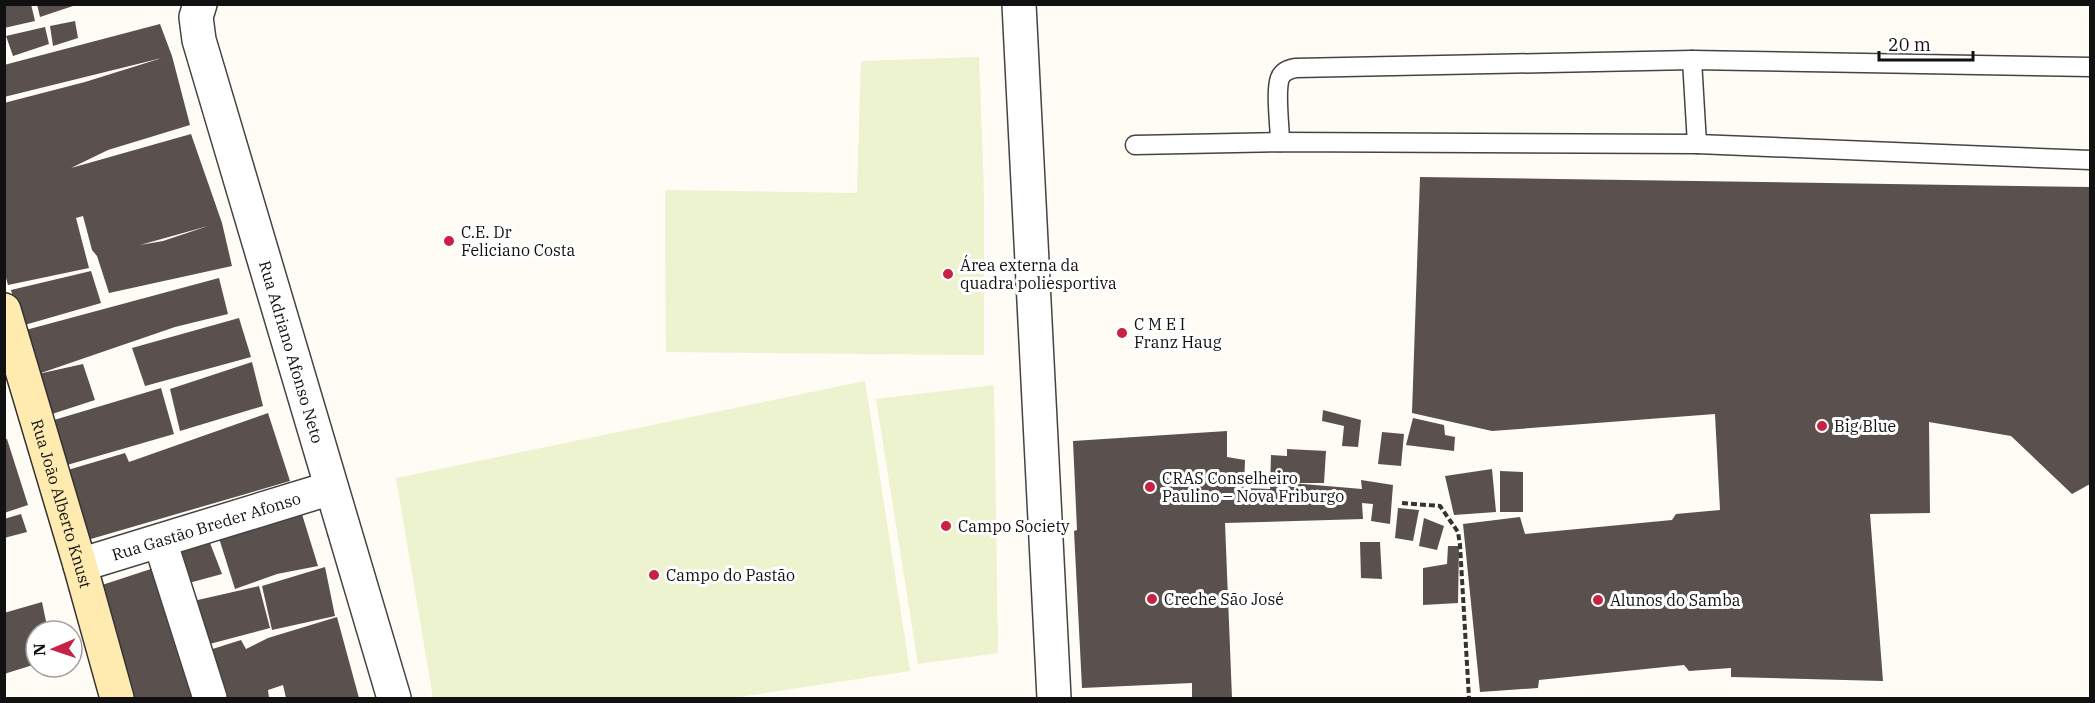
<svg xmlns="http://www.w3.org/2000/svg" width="2095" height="703" font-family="'IBM Plex Serif',serif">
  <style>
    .pitch { fill: #ecf3ce }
    .building { fill: #5a504d; fill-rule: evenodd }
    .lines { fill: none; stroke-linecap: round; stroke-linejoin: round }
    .lane-casing { stroke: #444; stroke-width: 21 }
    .street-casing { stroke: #444; stroke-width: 36 }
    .secondary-casing { stroke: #333; stroke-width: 36 }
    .path { stroke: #333; stroke-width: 4; stroke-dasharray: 6 3; stroke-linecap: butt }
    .lane { stroke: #fff; stroke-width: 18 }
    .street { stroke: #fff; stroke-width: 33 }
    .secondary { stroke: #ffeab0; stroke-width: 33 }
    .poi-dot { fill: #c72243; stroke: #fff; stroke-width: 2 }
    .labels { text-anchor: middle; stroke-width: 6; stroke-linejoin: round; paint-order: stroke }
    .poi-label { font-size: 16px; fill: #111; stroke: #fff; text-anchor: start }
    .street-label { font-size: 16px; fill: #111; stroke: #fff }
  </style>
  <rect width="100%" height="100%" fill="#fffbf5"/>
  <!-- pitch -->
  <g class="pitch">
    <polygon points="979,57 984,195 984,355 666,352 665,190 857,193 861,61"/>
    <polygon points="865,381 910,671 733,698 433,698 396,478"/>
    <polygon points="994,385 998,653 918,664 876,399"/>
  </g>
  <!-- building -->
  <g class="building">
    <polygon points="4,4 31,4 35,21 4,28"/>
    <polygon points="37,4 75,4 76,5 40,17"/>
    <polygon points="75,21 78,38 53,46 50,26"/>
    <path d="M 160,24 L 172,56 L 190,125 L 108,150 L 71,168 L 191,134 L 222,223 L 232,266 L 109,293 L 97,256 L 92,250 L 83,216 L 76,218 L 89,268 L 8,285 L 4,271 L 4,103 L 85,82 L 162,58 L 4,97 L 4,65 ZM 208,226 L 163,241 L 140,245 Z"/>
    <polygon points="45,27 49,44 13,56 6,36"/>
    <polygon points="1420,177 2090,187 2090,484 2072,494 2011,436 1929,422 1930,513 1870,514 1883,681 1731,677 1731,668 1689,671 1684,665 1539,680 1538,688 1480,692 1463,524 1520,517 1525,534 1672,520 1676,514 1720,510 1715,414 1492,431 1412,413"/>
    <polygon points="91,271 101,303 21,326 11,290"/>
    <polygon points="219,278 228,314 175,327 38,374 83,364 95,400 52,414 22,331"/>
    <polygon points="239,318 251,357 145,386 132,348"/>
    <polygon points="252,362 263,406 180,431 170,389"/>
    <polygon points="161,388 174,434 67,465 54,420"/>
    <polygon points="1323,410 1361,420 1358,447 1342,446 1344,426 1322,421"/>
    <polygon points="268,413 290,481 84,541 61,472 125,453 129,462"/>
    <polygon points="1413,418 1444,425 1445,435 1455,437 1454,451 1406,445"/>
    <polygon points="1227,431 1227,457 1245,460 1244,488 1270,489 1271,455 1287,456 1287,449 1326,451 1324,483 1291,483 1362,489 1361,480 1393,485 1390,524 1371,521 1373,504 1362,503 1363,519 1225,523 1232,698 1192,698 1192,683 1082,688 1074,531 1077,530 1073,441"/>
    <polygon points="1382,432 1404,434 1401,466 1378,464"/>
    <polygon points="7,439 28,505 4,513 4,440"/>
    <polygon points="1492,469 1496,512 1454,515 1445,476"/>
    <polygon points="1500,471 1523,472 1523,512 1500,512"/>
    <polygon points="1398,508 1419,510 1413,541 1395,538"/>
    <polygon points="301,511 318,566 277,574 235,589 218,535"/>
    <polygon points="21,514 27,532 4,538 4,519"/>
    <polygon points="1424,518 1444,526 1437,550 1419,546"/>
    <polygon points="1360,542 1380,542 1382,579 1361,578"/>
    <polygon points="210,543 222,574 185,584 177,550"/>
    <polygon points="1448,546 1459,546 1458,603 1423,605 1423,568 1447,564"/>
    <polygon points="163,565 199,698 132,698 99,586"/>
    <polygon points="325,567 335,616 272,630 262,586"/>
    <polygon points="259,586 270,628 202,646 189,602"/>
    <polygon points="42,602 48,631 36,631 36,664 4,674 4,613"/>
    <polygon points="337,617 359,698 286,698 283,685 268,690 269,698 217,698 203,652 241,640 246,649 268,638"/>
  </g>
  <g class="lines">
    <defs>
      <g id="lane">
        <polyline points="1692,60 1697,144"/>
        <path d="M 1280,142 C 1280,127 1275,91 1280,78 C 1283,71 1289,69 1296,68 L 1692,60 L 2090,67"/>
        <polyline points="1135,145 1280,142 1697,144 2090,160"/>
      </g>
      <g id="street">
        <path id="s1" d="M 200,4 L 196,17 L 199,40 L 394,698"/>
        <polyline points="1019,4 1054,698"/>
        <polyline points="160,541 210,698"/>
        <path id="s2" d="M 80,565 L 331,488"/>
      </g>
      <g id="secondary">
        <path id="s3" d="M 4,310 L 80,565 L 117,698"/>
      </g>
    </defs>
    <!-- lane casing -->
    <use href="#lane" class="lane-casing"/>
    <!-- street casing -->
    <use href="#street" class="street-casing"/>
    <!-- secondary casing -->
    <use href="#secondary" class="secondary-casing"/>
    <!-- path -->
    <polyline class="path" points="1402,503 1440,506 1458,532 1460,545 1469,698"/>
    <!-- lane -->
    <use href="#lane" class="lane"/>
    <!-- street -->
    <use href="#street" class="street"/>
    <!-- secondary -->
    <use href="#secondary" class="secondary"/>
  </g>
  <!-- markers -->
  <g class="poi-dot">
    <circle cx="449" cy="241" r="6"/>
    <circle cx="948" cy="274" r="6"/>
    <circle cx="1122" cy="333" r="6"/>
    <circle cx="1822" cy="426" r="6"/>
    <circle cx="1150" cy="487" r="6"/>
    <circle cx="946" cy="526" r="6"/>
    <circle cx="654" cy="575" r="6"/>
    <circle cx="1152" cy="599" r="6"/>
    <circle cx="1598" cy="600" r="6"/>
  </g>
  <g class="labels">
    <!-- poi labels -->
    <g class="poi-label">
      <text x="461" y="238">C.E. Dr<tspan x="461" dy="18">Feliciano Costa</tspan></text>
      <text x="960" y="271">Área externa da<tspan x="960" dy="18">quadra poliesportiva</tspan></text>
      <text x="1134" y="330">C M E I<tspan x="1134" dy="18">Franz Haug</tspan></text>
      <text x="1834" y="432">Big Blue</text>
      <text x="1162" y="484">CRAS Conselheiro<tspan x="1162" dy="18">Paulino – Nova Friburgo</tspan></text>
      <text x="958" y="532">Campo Society</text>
      <text x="666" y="581">Campo do Pastão</text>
      <text x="1164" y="605">Creche São José</text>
      <text x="1610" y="606">Alunos do Samba</text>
    </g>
    <!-- street labels -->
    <g class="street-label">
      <text dy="6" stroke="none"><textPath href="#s1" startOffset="362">Rua Adriano Afonso Neto</textPath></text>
      <text dy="6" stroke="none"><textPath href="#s3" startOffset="202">Rua João Alberto Knust</textPath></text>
      <text dy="6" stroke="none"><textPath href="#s2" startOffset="132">Rua Gastão Breder Afonso</textPath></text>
    </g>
  </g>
  <!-- border -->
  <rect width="2095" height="703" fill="none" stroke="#111111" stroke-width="12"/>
  <!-- north arrow -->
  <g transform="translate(54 649) rotate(268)"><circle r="28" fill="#ffffff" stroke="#a0a0a0" stroke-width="1.5"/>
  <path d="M0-4.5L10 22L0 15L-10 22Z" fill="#c72243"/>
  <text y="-9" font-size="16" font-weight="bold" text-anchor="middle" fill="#111111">N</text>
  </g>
  <!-- scale -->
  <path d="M1879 51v9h94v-9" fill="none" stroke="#111111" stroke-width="3"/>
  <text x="1888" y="51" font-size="18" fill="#111111" stroke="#ffffff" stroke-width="4.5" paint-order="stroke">20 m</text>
</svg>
